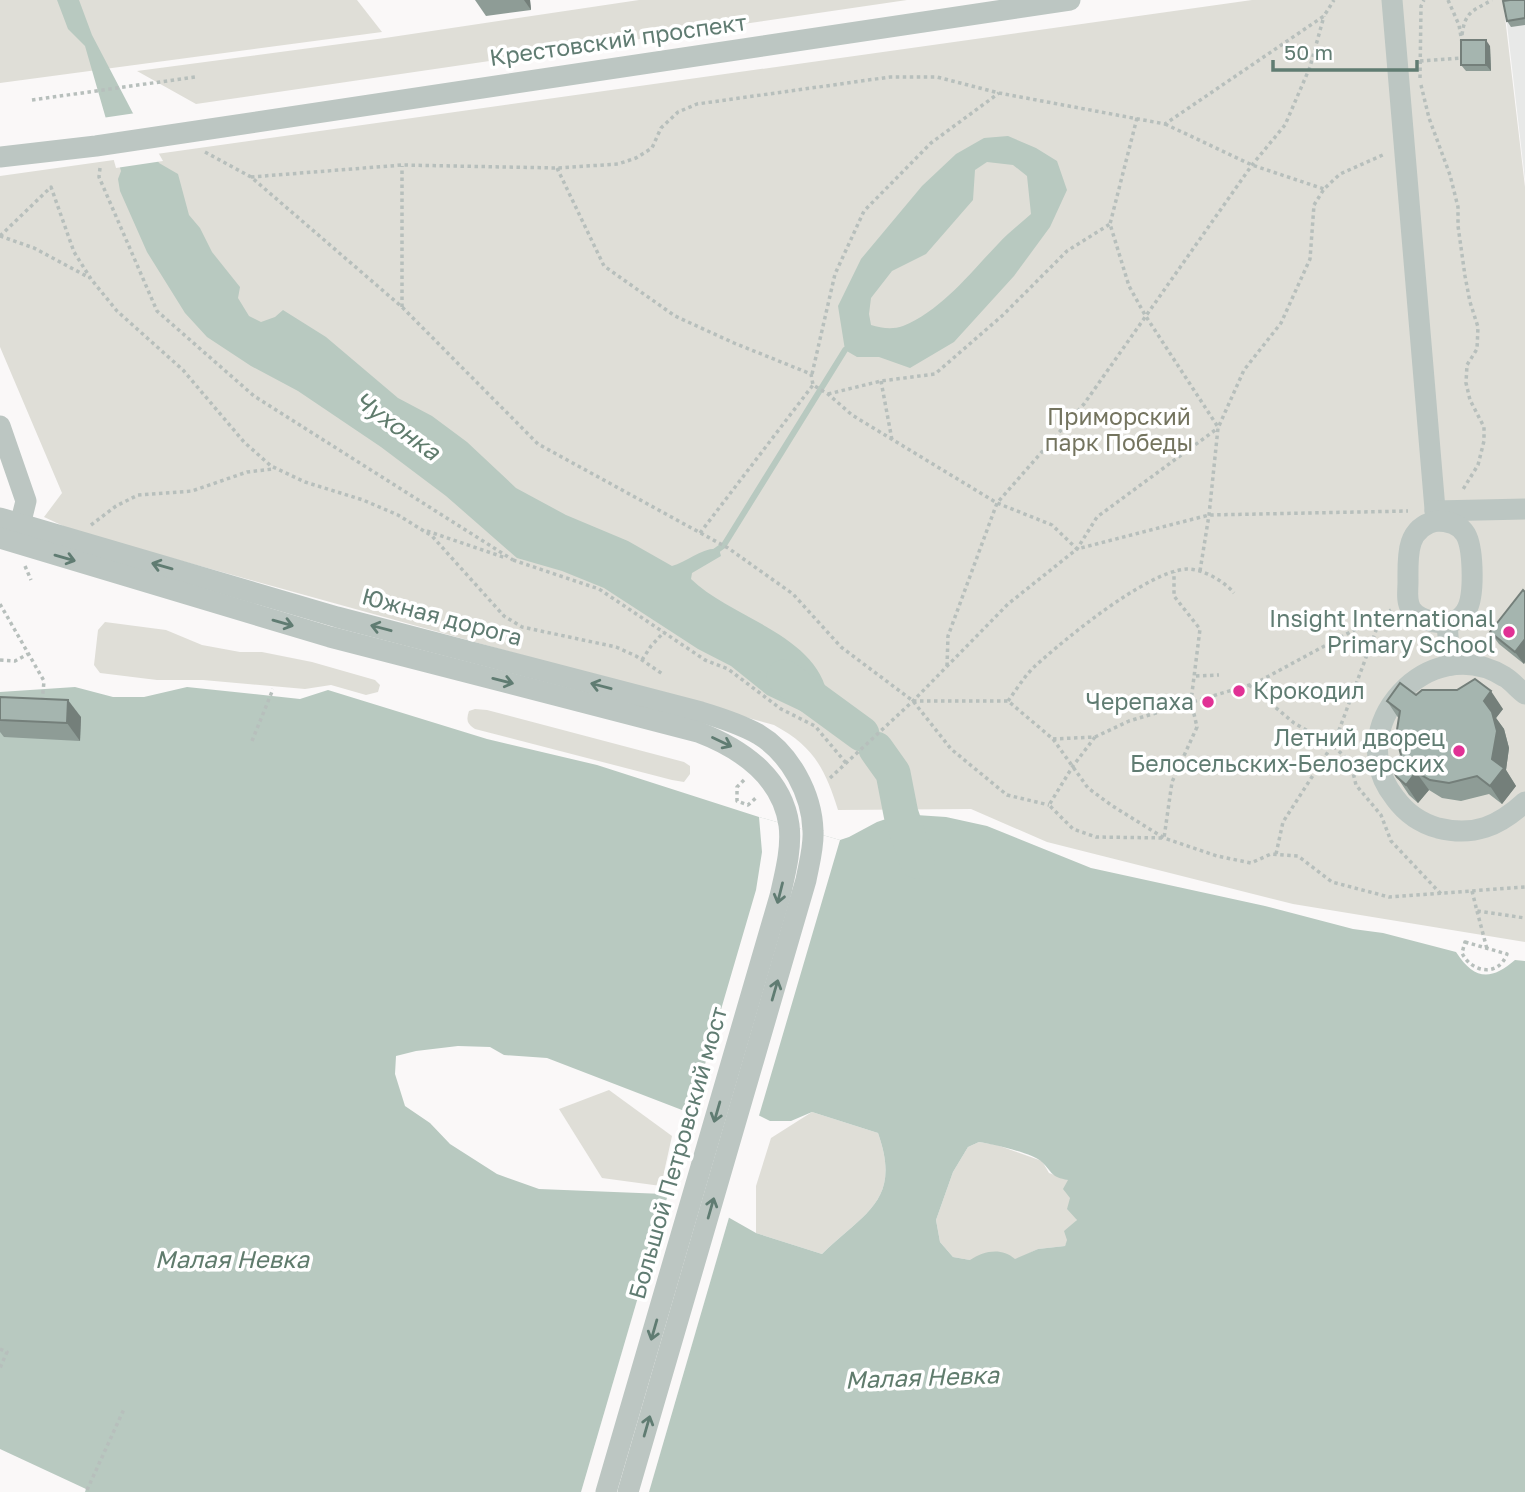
<svg xmlns="http://www.w3.org/2000/svg" width="1525" height="1492" font-family="'Golos Text',sans-serif">
  <style>
    .built { fill: #e8e9e8 }
    .green { fill: #dfded7 }
    .water { fill: #b8c9c0; fill-rule: evenodd }
    .pier { fill: #faf8f8 }
    .lines { fill: none; stroke-linecap: round; stroke-linejoin: round }
    .stream { stroke: #b8c9c0; stroke-width: 6 }
    .river { stroke: #b8c9c0; stroke-width: 35 }
    .path { stroke: #b7bfbc; stroke-width: 3.5; stroke-dasharray: 3.5 3.5; stroke-linecap: butt }
    .minor { stroke: #bcc6c2; stroke-width: 21 }
    .wall { fill: #8e9c96 }
    .shaded-wall { fill: #747f7a }
    .building { fill: #a5b5af; stroke: #747f7a; stroke-width: 2 }
    .oneway { stroke: #607c72 }
    .poi-dot { fill: #e13195; stroke: #fff; stroke-width: 2.5 }
    .labels { text-anchor: middle; stroke-width: 7; stroke-linejoin: round; paint-order: stroke }
    .street-label { font-size: 23px; fill: #607c72; stroke: #fff }
    .park-label { font-size: 23px; fill: #74745f; stroke: #fff }
    .poi-label { font-size: 23px; fill: #607c72; stroke: #fff; text-anchor: end }
    .water-label { font-size: 24px; font-style: italic; fill: #607c6d; stroke: #fff }
  </style>
  <rect width="100%" height="100%" fill="#faf8f8"/>
  <!-- built -->
  <polygon class="built" points="1525,4 1525,180 1505,7"/>
  <!-- green -->
  <g class="green">
    <polygon points="0,0 357,0 382,32 0,83"/>
    <polygon points="639,0 907,0 196,104 137,71 385,38"/>
    <path d="M 1252,0 L 1503,0 L 1525,187 L 1525,942 L 1293,904 L 1047,842 L 971,809 L 838,810 C 825,768 813,746 774,725 L 74,531 L 44,517 L 62,493 L 0,347 L 0,176 Z"/>
    <polygon points="105,622 166,630 202,645 240,652 262,652 312,662 375,680 380,685 378,692 366,695 331,685 305,689 203,680 157,680 100,673 94,665 98,630"/>
    <path d="M 475,709 L 487,710 L 684,762 L 690,766 L 690,774 L 684,782 L 672,780 L 475,729 C 467,724 466,720 469,711 Z"/>
    <polygon points="609,1090 672,1136 661,1186 602,1178 559,1109"/>
    <path d="M 812,1112 L 878,1133 C 902,1201 865,1212 822,1254 L 756,1233 L 756,1186 L 771,1138 Z"/>
    <polygon points="979,1142 997,1145 1042,1161 1049,1173 1069,1180 1070,1198 1077,1220 1065,1246 1038,1249 1015,1260 970,1260 953,1257 940,1242 936,1220 953,1172 968,1147"/>
  </g>
  <!-- water -->
  <g class="water">
    <path d="M 57,0 L 79,0 L 92,35 L 159,163 L 178,174 L 189,215 L 200,228 L 212,252 L 240,287 L 238,298 L 249,316 L 261,322 L 275,317 L 283,310 L 326,337 L 398,398 L 432,416 L 467,442 L 516,488 L 566,515 L 628,541 L 672,566 C 687,562 704,546 719,549 L 721,556 L 692,573 L 691,579 C 731,618 819,635 828,698 L 824,705 L 803,712 L 767,695 L 731,666 L 698,649 L 604,588 L 562,571 L 517,558 L 446,496 L 381,447 L 298,391 L 251,366 L 207,337 L 185,313 L 147,252 L 120,191 L 118,179 L 121,171 L 85,46 L 68,29 Z"/>
    <path d="M 1008,136 L 1036,148 L 1057,161 L 1067,190 L 1050,227 L 1014,276 L 954,342 L 910,368 L 879,357 L 857,357 L 845,350 L 838,306 L 861,259 L 922,186 L 956,154 L 984,138 ZM 987,162 L 1013,165 L 1027,176 L 1031,214 C 1020,224 1008,233 998,244 C 970,273 942,310 903,326 C 892,330 881,328 871,325 L 869,314 L 871,298 L 892,271 L 926,254 L 973,200 L 975,170 Z"/>
    <path d="M 75,687 L 113,697 L 144,697 L 187,687 L 300,699 L 328,690 L 487,739 L 597,765 L 759,817 L 840,840 L 849,837 L 877,822 L 901,814 L 946,817 L 987,826 L 1091,868 L 1265,906 L 1353,929 L 1383,933 L 1456,952 C 1474,980 1491,981 1515,960 L 1525,961 L 1525,1492 L 85,1492 L 86,1489 L 0,1449 L 0,692 ZM 458,1046 L 490,1047 L 504,1055 L 547,1058 L 682,1110 L 732,1102 L 770,1121 L 791,1121 L 812,1112 L 878,1133 C 902,1201 865,1212 822,1254 L 756,1233 L 689,1195 L 539,1189 L 497,1174 L 450,1144 L 430,1123 L 405,1106 L 395,1074 L 396,1056 L 416,1051 ZM 979,1142 C 992,1144 1033,1153 1042,1162 C 1053,1173 1051,1177 1068,1180 L 1063,1189 L 1070,1198 L 1067,1209 L 1077,1220 L 1064,1231 L 1067,1240 L 1065,1246 L 1038,1249 L 1015,1259 C 1001,1247 984,1251 970,1260 L 953,1257 L 940,1242 L 936,1220 L 953,1172 L 968,1147 Z"/>
  </g>
  <!-- pier -->
  <g class="pier">
    <polygon points="136,113 163,161 116,168 102,118"/>
    <polygon points="759,817 840,840 758,1119 731,1105 691,1112 756,890 762,852"/>
    <polygon points="669,1191 689,1192 730,1214 649,1492 581,1492"/>
  </g>
  <g class="lines">
    <!-- stream -->
    <polyline class="stream" points="713,553 724,545 845,350"/>
    <!-- river -->
    <g class="river">
      <polyline points="784,677 862,734"/>
      <polyline points="876,749 893,773 901,814 917,861"/>
    </g>
    <!-- path -->
    <g class="path">
      <polyline points="1448,0 1459,25 1462,43"/>
      <path d="M 1462,35 C 1465,11 1473,11 1492,0"/>
      <polyline points="1420,61 1463,58"/>
      <polyline points="1420,78 1421,6 1424,0"/>
      <polyline points="1421,85 1429,118 1450,175 1458,207 1458,226 1465,276 1470,302 1478,327 1477,349 1467,365 1466,383 1470,400 1484,427 1484,441 1478,465 1462,491"/>
      <polyline points="32,100 195,77"/>
      <polyline points="1137,118 1110,224 1129,286 1145,315 1218,427"/>
      <polyline points="1165,124 1252,165 1324,189"/>
      <polyline points="205,152 251,177 402,307 538,444 728,548 793,594 841,647 913,701 951,749 1007,795 1049,805"/>
      <polyline points="100,168 99,177 157,311 254,396 513,560"/>
      <polyline points="557,168 604,266 675,316 734,343 811,374 813,385 828,394 852,415 997,503 1052,525 1077,549 1209,515 1408,511"/>
      <polyline points="251,177 402,165 557,168 618,164 636,158 652,148 661,128 678,112 697,104 890,77 937,77 999,93 1165,124 1324,16 1334,0"/>
      <polyline points="0,236 51,187 74,252 91,279 117,311 183,370 244,442 271,466 305,482 363,500 398,515 432,536 504,616 522,627 616,647 636,656 664,675"/>
      <polyline points="0,236 34,248 90,278"/>
      <polyline points="402,307 402,166"/>
      <polyline points="812,374 835,274 864,211 931,143 999,93"/>
      <polyline points="881,381 892,440"/>
      <polyline points="828,394 881,381 935,374 1003,315 1067,251 1110,224"/>
      <polyline points="91,525 116,506 138,495 192,491 247,472 273,469"/>
      <polyline points="427,531 506,558"/>
      <polyline points="700,533 813,385"/>
      <polyline points="513,560 599,589 705,660 728,669 781,709 815,726 846,763"/>
      <polyline points="25,566 31,580"/>
      <polyline points="1200,571 1209,515 1218,428 1244,370 1281,323 1310,259 1314,205 1324,189 1340,174 1385,154"/>
      <polyline points="0,604 44,681 42,703"/>
      <polyline points="0,660 15,661 28,654"/>
      <polyline points="642,660 651,646 664,632"/>
      <polyline points="947,666 948,636 997,503 1084,404 1252,165 1285,125 1310,67 1324,16"/>
      <polyline points="1196,676 1219,675"/>
      <polyline points="1249,685 1294,723 1332,745 1344,756 1352,768 1356,785 1381,815 1391,841 1441,894"/>
      <polyline points="913,701 1008,701 1053,739 1088,788 1111,805 1164,838 1217,856 1251,863 1271,854 1298,856 1332,882 1389,897 1525,887"/>
      <path d="M 1008,701 C 1016,690 1024,677 1034,667 C 1065,639 1147,571 1187,569 C 1203,569 1224,581 1234,593"/>
      <polyline points="1095,737 1073,766 1049,805 1073,829 1096,837 1164,838 1172,782 1197,727 1191,701 1200,629 1174,596 1174,572"/>
      <polyline points="1053,739 1095,737 1129,721 1256,683 1391,610"/>
      <polyline points="252,741 273,689"/>
      <polyline points="830,778 913,701 1008,604 1077,549 1097,517 1218,428"/>
      <polyline points="744,780 737,787 737,801 748,805 757,797"/>
      <polyline points="1276,854 1283,822 1335,741 1381,617"/>
      <polyline points="1472,891 1477,911 1525,918"/>
      <polyline points="1477,911 1487,949"/>
      <path d="M 1465,942 L 1507,954 C 1498,978 1471,972 1462,953 Z"/>
      <polyline points="0,1349 7,1352 0,1368"/>
      <polyline points="87,1490 124,1409"/>
    </g>
    <!-- minor -->
    <g class="minor">
      <polyline points="1392,0 1436,521"/>
      <polyline points="0,157 96,146 1070,0"/>
      <polyline points="0,426 26,501 17,537"/>
      <polyline points="1435,511 1525,509"/>
      <path d="M 0,518 L 337,617 L 701,712 C 721,718 740,724 758,734 C 790,753 812,794 813,831 C 814,847 809,864 806,880 L 628,1492"/>
      <path d="M 1436,521 C 1468,521 1471,541 1472,568 C 1473,596 1472,628 1434,622 C 1426,620 1415,616 1411,609 C 1406,601 1408,591 1408,582 C 1408,558 1405,528 1436,521 Z"/>
      <path d="M 0,538 L 330,637 L 698,732 C 740,748 782,776 789,825 C 792,848 785,874 780,896 L 606,1492"/>
      <polyline points="1447,622 1450,665"/>
      <path d="M 1525,694 C 1518,689 1512,681 1505,677 C 1429,629 1339,728 1395,798 C 1406,813 1420,823 1438,828 C 1474,837 1499,826 1525,802"/>
    </g>
  </g>
  <!-- wall -->
  <g class="wall">
    <polygon points="475,0 530,0 531,10 486,16"/>
    <polygon points="1525,0 1525,25 1511,27 1507,21"/>
    <polygon points="1490,46 1491,71 1466,71 1461,65"/>
    <polygon points="1525,592 1525,662 1524,664 1499,644 1490,632"/>
    <polygon points="1416,695 1503,709 1496,718 1504,729 1509,748 1506,770 1516,786 1502,804 1489,794 1461,801 1442,798 1429,790 1418,803 1409,795 1391,768 1401,755 1399,719 1387,701"/>
    <polygon points="0,697 81,717 80,741 4,737 0,732"/>
  </g>
  <!-- shaded-wall -->
  <g class="shaded-wall">
    <polygon points="524,0 530,0 531,10"/>
    <polygon points="1486,40 1490,46 1491,71 1486,65"/>
    <polygon points="1525,639 1525,662 1524,664 1515,652"/>
    <polygon points="1491,691 1503,709 1496,718 1504,729 1509,748 1506,770 1516,786 1502,804 1490,786 1492,759 1484,701"/>
    <polygon points="68,700 81,717 80,741 67,723"/>
    <polygon points="1416,772 1429,790 1418,803 1406,785"/>
  </g>
  <!-- building -->
  <g class="building">
    <polygon points="1510,0 1525,0 1525,18 1507,21 1503,1"/>
    <rect x="1461" y="40" width="25" height="25"/>
    <polygon points="1523,590 1525,592 1525,639 1515,652 1490,632"/>
    <polygon points="1475,679 1491,691 1484,701 1492,712 1497,731 1492,759 1504,768 1490,786 1477,776 1449,783 1430,780 1416,772 1406,785 1397,777 1391,768 1401,755 1396,736 1400,711 1387,701 1400,683 1416,695 1422,690 1457,690"/>
    <polygon points="0,697 68,700 67,723 0,720"/>
  </g>
  <!-- one-way arrows -->
  <defs><path id="oneway-shaft" d="M-6 0H5M1.5-3L5.5 0L1.5 3" fill="none" stroke-width="1.6" stroke-linecap="round" stroke-linejoin="round" transform="scale(1.75)"/></defs>
  <g class="oneway">
    <use href="#oneway-shaft" transform="translate(65 558) rotate(16)"/>
    <use href="#oneway-shaft" transform="translate(162 566) rotate(-164)"/>
    <use href="#oneway-shaft" transform="translate(283 623) rotate(16)"/>
    <use href="#oneway-shaft" transform="translate(381 628) rotate(-165)"/>
    <use href="#oneway-shaft" transform="translate(503 681) rotate(14)"/>
    <use href="#oneway-shaft" transform="translate(601 686) rotate(-165)"/>
    <use href="#oneway-shaft" transform="translate(722 742) rotate(25)"/>
    <use href="#oneway-shaft" transform="translate(780 893) rotate(104)"/>
    <use href="#oneway-shaft" transform="translate(775 990) rotate(-74)"/>
    <use href="#oneway-shaft" transform="translate(717 1112) rotate(106)"/>
    <use href="#oneway-shaft" transform="translate(711 1208) rotate(-74)"/>
    <use href="#oneway-shaft" transform="translate(654 1330) rotate(106)"/>
    <use href="#oneway-shaft" transform="translate(647 1426) rotate(-74)"/>
  </g>
  <!-- markers -->
  <g class="poi-dot">
    <circle cx="1509" cy="632" r="7"/>
    <circle cx="1239" cy="691" r="7"/>
    <circle cx="1208" cy="702" r="7"/>
    <circle cx="1459" cy="751" r="7"/>
  </g>
  <g class="labels">
    <!-- street labels -->
    <g class="street-label">
      <text transform="translate(618 40) rotate(-8)" y="8">Крестовский проспект</text>
      <text transform="translate(442 617) rotate(15)" y="8">Южная дорога</text>
      <text transform="translate(678 1153) rotate(-74)" y="8">Большой Петровский мост</text>
    </g>
    <!-- park labels -->
    <g class="park-label">
      <text x="1119" y="425">Приморский<tspan x="1119" dy="26">парк Победы</tspan></text>
    </g>
    <!-- poi labels -->
    <g class="poi-label">
      <text x="1495" y="627">Insight International<tspan x="1495" dy="26">Primary School</tspan></text>
      <text x="1253" y="699" text-anchor="start">Крокодил</text>
      <text x="1194" y="710">Черепаха</text>
      <text x="1445" y="746">Летний дворец<tspan x="1445" dy="26">Белосельских-Белозерских</tspan></text>
    </g>
    <!-- water labels -->
    <g class="water-label">
      <text transform="translate(397 426) rotate(36)" y="8">Чухонка</text>
      <text x="232" y="1268">Малая Невка</text>
      <text transform="translate(922 1378) rotate(-2)" y="8">Малая Невка</text>
    </g>
  </g>
  <!-- scale -->
  <path d="M1273 60v10h144v-10" fill="none" stroke="#607c72" stroke-width="3.5"/>
  <text x="1284" y="60" font-size="21" fill="#607c72" stroke="#ffffff" stroke-width="5" paint-order="stroke">50 m</text>
</svg>
